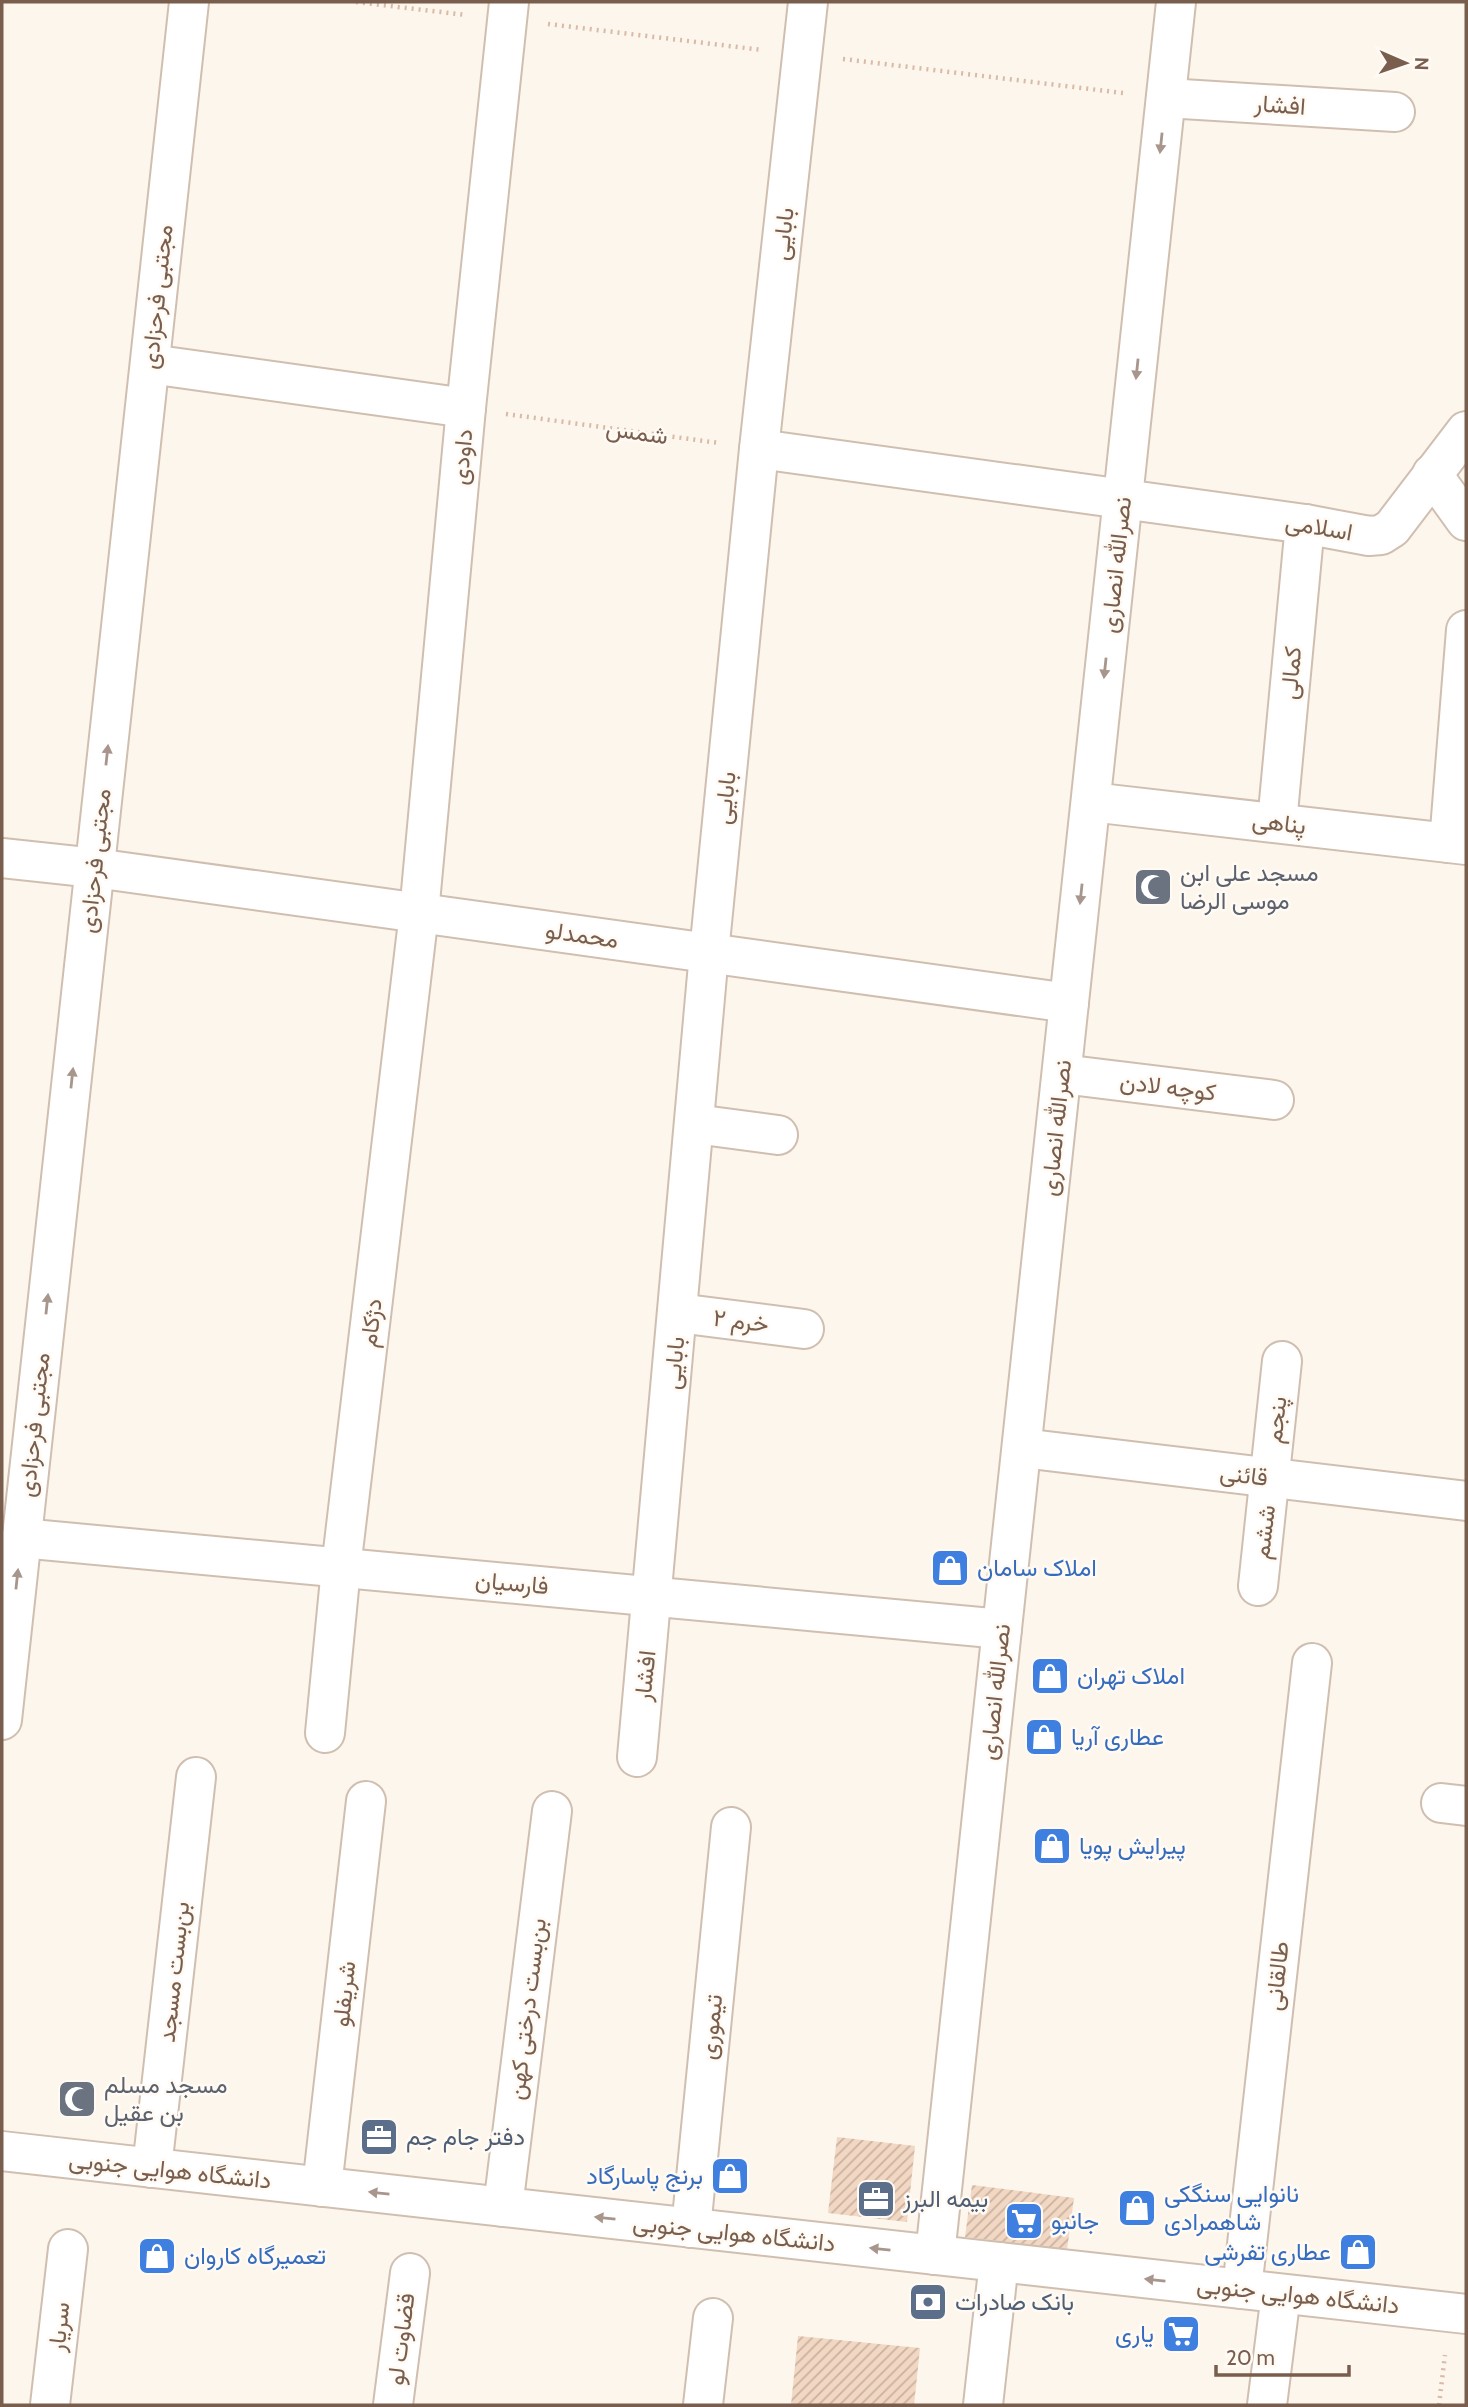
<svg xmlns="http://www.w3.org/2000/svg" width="1468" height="2407" font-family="Cabin,Vazirmatn,sans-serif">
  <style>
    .building { fill: url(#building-hatch) }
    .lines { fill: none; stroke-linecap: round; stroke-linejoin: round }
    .minor-casing { stroke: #d0bfb0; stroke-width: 42 }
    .path { stroke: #d8baa6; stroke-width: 4.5; stroke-dasharray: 2 5; stroke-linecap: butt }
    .minor { stroke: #fff; stroke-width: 38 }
    .oneway { fill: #a8968c }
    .labels { text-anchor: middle; stroke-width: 5; stroke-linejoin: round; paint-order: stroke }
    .street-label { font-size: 24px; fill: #795e4e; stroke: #fffaf3 }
    .worship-label { font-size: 24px; fill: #5b616d; stroke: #fffaf3; text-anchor: start }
    .shop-label { font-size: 24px; fill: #366cbe; stroke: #fffaf3; text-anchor: start }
    .service-label { font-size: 24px; fill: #4e5e75; stroke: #fffaf3; text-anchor: start }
  </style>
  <defs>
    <pattern id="building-hatch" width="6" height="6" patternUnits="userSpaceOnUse" patternTransform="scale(1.75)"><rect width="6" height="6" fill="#f2d7c3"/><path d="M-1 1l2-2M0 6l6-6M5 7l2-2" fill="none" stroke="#c9b2a1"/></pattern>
  </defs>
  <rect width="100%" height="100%" fill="#fdf6ec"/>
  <!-- building -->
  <g class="building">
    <polygon points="837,2137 915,2146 907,2222 828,2213"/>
    <polygon points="972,2185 1074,2198 1067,2250 965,2237"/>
    <polygon points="798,2336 920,2348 914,2405 791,2405"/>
  </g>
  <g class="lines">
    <defs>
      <g id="minor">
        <polyline points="1166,98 1395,112"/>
        <polyline points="150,364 466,408"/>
        <polyline points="759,449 1305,524 1369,536 1381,535 1392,528 1466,431"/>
        <polyline points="1432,474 1466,521"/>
        <polyline points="1091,802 1466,845"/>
        <polyline points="1277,823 1305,524"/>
        <polyline points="1449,843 1466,630"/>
        <polyline points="2,858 95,868 1069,1003"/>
        <polyline points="1062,1074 1274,1100"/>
        <polyline points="695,1124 778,1135"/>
        <polyline points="678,1313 804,1329"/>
        <polyline points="1022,1448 1466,1501"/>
        <polyline points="21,1538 1002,1629"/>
        <polyline points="1258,1586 1282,1361"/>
        <polyline points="2,1720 189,2"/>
        <polyline points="325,1733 341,1568 419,913 466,408 509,2"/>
        <polyline points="637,1757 709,953 759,449 808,2"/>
        <polyline points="1441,1803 1466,1806"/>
        <polyline points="2,2151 1466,2314"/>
        <polyline points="152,2168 196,1777"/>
        <polyline points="322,2187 366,1801"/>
        <polyline points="503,2207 552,1811"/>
        <polyline points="691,2228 731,1827"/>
        <polyline points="935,2255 1176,2"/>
        <polyline points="1242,2289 1312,1663"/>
        <polyline points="50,2405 68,2249"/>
        <polyline points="393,2405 410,2273"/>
        <polyline points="703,2405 713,2318"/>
        <polyline points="983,2405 999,2262"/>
        <polyline points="1267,2405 1281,2294"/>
      </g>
    </defs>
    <!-- minor casing -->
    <use href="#minor" class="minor-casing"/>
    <!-- path -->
    <g class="path">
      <polyline points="356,2 466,15"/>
      <polyline points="548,24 762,50"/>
      <polyline points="843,59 1123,93"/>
      <polyline points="506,414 719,443"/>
      <polyline points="1439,2405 1445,2355"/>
    </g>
    <!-- minor -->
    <use href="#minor" class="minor"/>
  </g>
  <!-- one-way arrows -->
  <defs><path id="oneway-solid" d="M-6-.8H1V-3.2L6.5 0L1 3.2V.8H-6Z" transform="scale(1.75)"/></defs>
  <g class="oneway">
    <use href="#oneway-solid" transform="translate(1161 143) rotate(96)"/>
    <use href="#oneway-solid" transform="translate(1137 369) rotate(96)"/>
    <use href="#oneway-solid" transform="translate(1105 668) rotate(96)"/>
    <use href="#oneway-solid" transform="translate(107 755) rotate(-84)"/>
    <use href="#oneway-solid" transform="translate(1081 894) rotate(96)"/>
    <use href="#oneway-solid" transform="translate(72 1078) rotate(-84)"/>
    <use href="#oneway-solid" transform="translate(47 1304) rotate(-84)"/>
    <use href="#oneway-solid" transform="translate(17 1579) rotate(-84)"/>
    <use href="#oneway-solid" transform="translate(379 2193) rotate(-174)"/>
    <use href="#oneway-solid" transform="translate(605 2218) rotate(-174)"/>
    <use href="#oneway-solid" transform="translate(880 2249) rotate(-174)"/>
    <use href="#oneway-solid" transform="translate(1155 2280) rotate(-174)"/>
  </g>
  <!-- icons -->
  <defs>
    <symbol id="mosque-square" viewBox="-11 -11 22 22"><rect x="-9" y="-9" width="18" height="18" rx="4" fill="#6b7280" stroke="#fffaf3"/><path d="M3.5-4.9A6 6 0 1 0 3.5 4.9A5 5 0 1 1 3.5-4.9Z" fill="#fff"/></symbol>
    <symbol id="shop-square" viewBox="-11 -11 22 22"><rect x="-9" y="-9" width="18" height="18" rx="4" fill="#3f7fe0" stroke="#fffaf3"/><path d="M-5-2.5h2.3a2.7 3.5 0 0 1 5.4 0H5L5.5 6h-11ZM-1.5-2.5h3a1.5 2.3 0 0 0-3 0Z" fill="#fff"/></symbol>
    <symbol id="office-square" viewBox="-11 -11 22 22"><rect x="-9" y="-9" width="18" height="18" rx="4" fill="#5c6f8a" stroke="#fffaf3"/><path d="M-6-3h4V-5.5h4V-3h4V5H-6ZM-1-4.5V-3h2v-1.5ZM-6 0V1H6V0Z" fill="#fff"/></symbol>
    <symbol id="supermarket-square" viewBox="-11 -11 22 22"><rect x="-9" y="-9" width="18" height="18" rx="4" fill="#3f7fe0" stroke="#fffaf3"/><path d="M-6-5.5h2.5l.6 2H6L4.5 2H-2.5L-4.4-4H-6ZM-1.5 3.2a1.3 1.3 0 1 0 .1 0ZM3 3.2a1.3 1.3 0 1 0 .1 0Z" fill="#fff"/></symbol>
    <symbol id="bank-square" viewBox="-11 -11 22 22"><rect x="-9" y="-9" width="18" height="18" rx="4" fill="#5c6f8a" stroke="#fffaf3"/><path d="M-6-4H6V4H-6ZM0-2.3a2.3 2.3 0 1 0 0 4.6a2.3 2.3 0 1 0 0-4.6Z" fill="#fff"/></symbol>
  </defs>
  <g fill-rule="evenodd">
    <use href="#mosque-square" x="1131" y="865" width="44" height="44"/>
    <use href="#shop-square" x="928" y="1546" width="44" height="44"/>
    <use href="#shop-square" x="1028" y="1654" width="44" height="44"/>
    <use href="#shop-square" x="1022" y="1715" width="44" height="44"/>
    <use href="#shop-square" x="1030" y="1824" width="44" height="44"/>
    <use href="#mosque-square" x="55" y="2077" width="44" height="44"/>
    <use href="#office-square" x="357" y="2115" width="44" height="44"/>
    <use href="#shop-square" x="708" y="2154" width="44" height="44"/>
    <use href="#office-square" x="854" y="2177" width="44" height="44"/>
    <use href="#shop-square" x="1115" y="2186" width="44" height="44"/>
    <use href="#supermarket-square" x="1002" y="2199" width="44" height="44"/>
    <use href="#shop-square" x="1336" y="2230" width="44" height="44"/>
    <use href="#shop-square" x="135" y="2234" width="44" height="44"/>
    <use href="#bank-square" x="906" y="2280" width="44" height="44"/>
    <use href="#supermarket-square" x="1159" y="2312" width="44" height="44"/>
  </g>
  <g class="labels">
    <!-- street labels -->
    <g class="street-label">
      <text transform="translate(1280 105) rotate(4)" y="8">افشار</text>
      <text transform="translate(783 234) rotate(-84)" y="8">بابایی</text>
      <text transform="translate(157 297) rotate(-84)" y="8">مجتبی فرحزادی</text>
      <text transform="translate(637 432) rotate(8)" y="8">شمس</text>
      <text transform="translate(462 457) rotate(-85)" y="8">داودی</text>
      <text transform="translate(1319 527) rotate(10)" y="8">اسلامی</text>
      <text transform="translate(1116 565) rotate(-84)" y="8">نصرالله انصاری</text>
      <text transform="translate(1291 673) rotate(-85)" y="8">کمالی</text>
      <text transform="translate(725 798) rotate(-84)" y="8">بابایی</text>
      <text transform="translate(1279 823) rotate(7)" y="8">پناهی</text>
      <text transform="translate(95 861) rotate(-84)" y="8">مجتبی فرحزادی</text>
      <text transform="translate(582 935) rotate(8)" y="8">محمدلو</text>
      <text transform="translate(1168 1087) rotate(7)" y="8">کوچه لادن</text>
      <text transform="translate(1056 1128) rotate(-84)" y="8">نصرالله انصاری</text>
      <text transform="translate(741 1321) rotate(7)" y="8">خرم ۲</text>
      <text transform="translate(371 1323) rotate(-83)" y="8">دژکام</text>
      <text transform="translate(674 1363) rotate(-85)" y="8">بابایی</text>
      <text transform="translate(1276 1420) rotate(-84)" y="8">پنجم</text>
      <text transform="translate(34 1425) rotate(-84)" y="8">مجتبی فرحزادی</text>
      <text transform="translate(1244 1475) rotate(7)" y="8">قائنی</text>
      <text transform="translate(1264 1532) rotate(-83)" y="8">ششم</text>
      <text transform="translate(512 1583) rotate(5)" y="8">فارسیان</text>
      <text transform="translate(645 1676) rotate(-84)" y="8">افشار</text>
      <text transform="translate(995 1692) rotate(-84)" y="8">نصرالله انصاری</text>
      <text transform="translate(174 1972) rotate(-84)" y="8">بن‌بست مسجد</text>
      <text transform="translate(1277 1976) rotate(-84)" y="8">طالقانی</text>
      <text transform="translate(344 1994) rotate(-84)" y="8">شریفلو</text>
      <text transform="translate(527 2009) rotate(-83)" y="8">بن‌بست درختی کهن</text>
      <text transform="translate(711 2027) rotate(-84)" y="8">تیموری</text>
      <text transform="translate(170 2170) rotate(6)" y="8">دانشگاه هوایی جنوبی</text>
      <text transform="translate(734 2233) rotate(6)" y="8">دانشگاه هوایی جنوبی</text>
      <text transform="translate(1298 2295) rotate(6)" y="8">دانشگاه هوایی جنوبی</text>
      <text transform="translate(59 2327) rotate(-84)" y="8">سریار</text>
      <text transform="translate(401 2339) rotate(-83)" y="8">قضاوت لو</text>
    </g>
    <!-- worship labels -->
    <g class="worship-label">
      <text x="1180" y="881">مسجد علی ابن<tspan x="1180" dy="28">موسی الرضا</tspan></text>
      <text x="104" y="2093">مسجد مسلم<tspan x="104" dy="28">بن عقیل</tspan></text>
    </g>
    <!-- shop labels -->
    <g class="shop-label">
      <text x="977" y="1576">املاک سامان</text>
      <text x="1077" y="1684">املاک تهران</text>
      <text x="1071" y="1745">عطاری آریا</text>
      <text x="1079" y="1854">پیرایش پویا</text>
      <text x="703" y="2184" text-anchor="end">برنج پاسارگاد</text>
      <text x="1164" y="2202">نانوایی سنگکی<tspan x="1164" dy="28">شاهمرادی</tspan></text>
      <text x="1051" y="2229">جانبو</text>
      <text x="1331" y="2260" text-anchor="end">عطاری تفرشی</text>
      <text x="184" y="2264">تعمیرگاه کاروان</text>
      <text x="1154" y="2342" text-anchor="end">یاری</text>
    </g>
    <!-- service labels -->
    <g class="service-label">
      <text x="406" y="2145">دفتر جام جم</text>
      <text x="903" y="2207">بیمه البرز</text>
      <text x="955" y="2310">بانک صادرات</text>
    </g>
  </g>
  <!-- border -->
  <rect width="1468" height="2407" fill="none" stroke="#795e4e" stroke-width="7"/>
  <!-- north arrow -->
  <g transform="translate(1405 63) rotate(92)" stroke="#fffaf3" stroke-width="5" paint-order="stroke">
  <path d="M0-5L12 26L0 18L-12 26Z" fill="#795e4e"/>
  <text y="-10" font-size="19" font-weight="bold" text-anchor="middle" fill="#795e4e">N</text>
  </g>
  <!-- scale -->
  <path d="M1216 2365v10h133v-10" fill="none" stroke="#795e4e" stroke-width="3.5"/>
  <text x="1226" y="2365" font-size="21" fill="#795e4e" stroke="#fffaf3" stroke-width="5" paint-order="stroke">20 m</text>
</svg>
